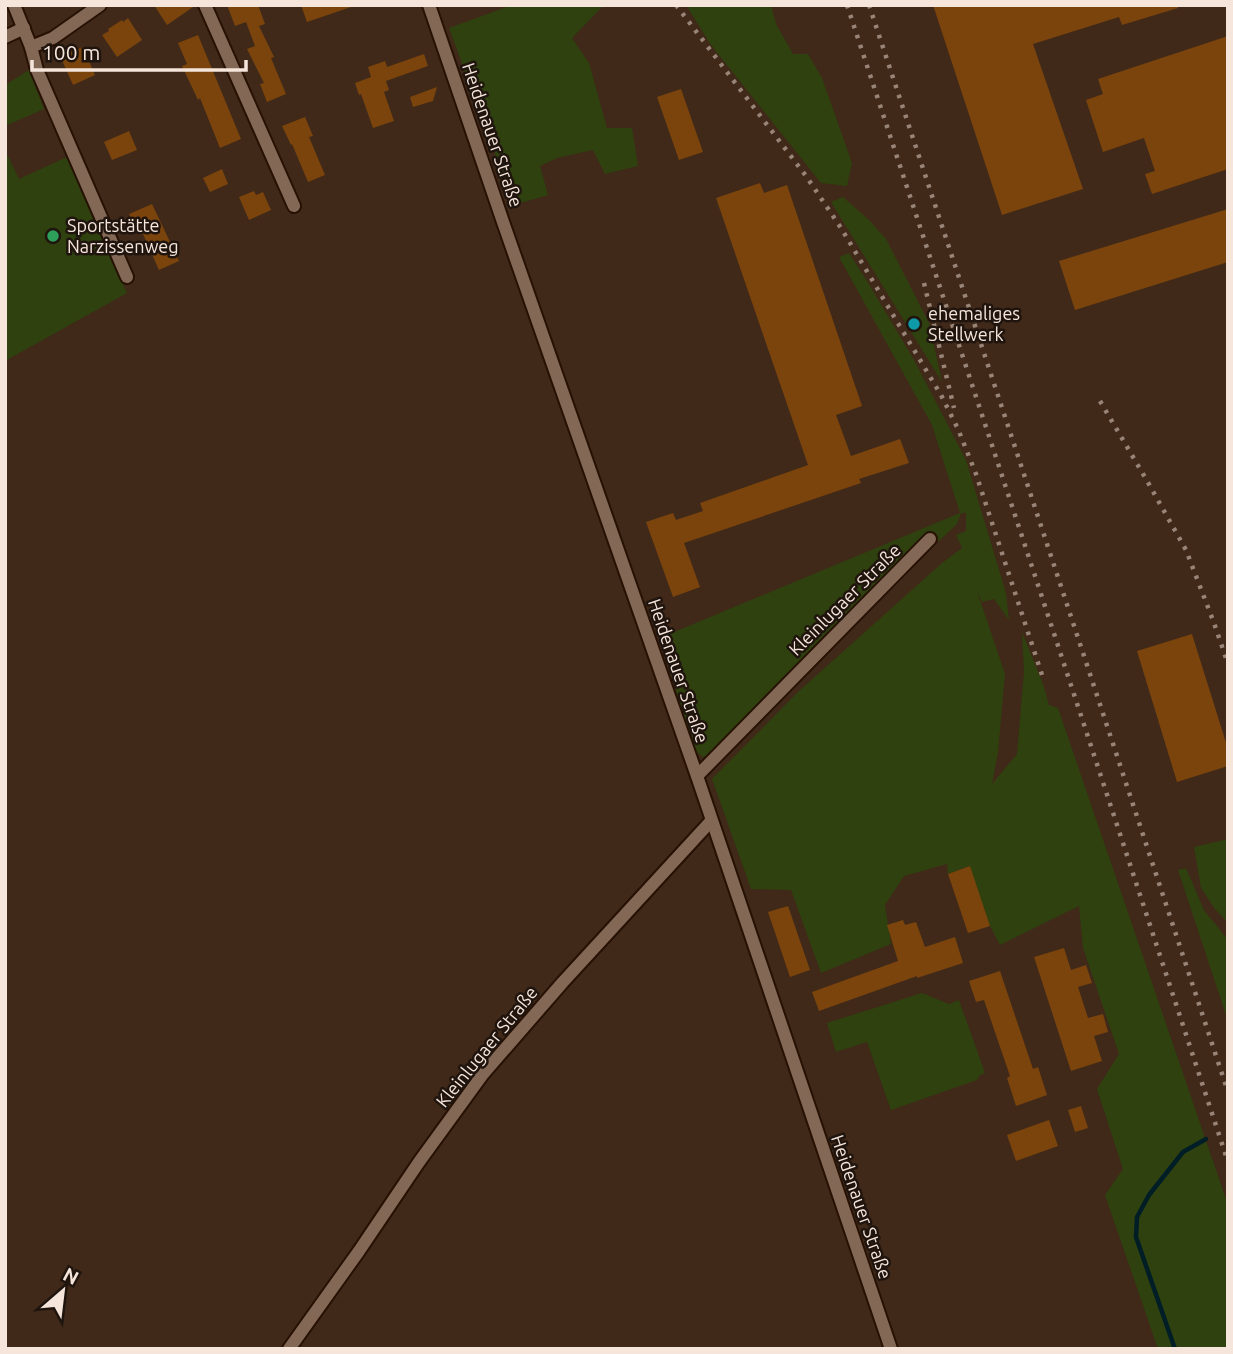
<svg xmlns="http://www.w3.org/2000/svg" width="1233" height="1354" font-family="Ubuntu,sans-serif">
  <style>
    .green { fill: #2f410e }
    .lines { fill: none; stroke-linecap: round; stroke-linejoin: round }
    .stream { stroke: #011e27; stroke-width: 4.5 }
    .building { fill: #7a440c }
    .street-casing { stroke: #261103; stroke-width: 16 }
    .street { stroke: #836856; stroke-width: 12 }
    .rail { stroke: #988578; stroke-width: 4.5; stroke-dasharray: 3.5 7; stroke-linecap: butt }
    .leisure-dot { fill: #2e9e5b; stroke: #1f150e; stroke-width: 2.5 }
    .culture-dot { fill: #0f9aa8; stroke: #1f150e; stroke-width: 2.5 }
    .labels { text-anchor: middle; stroke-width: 5; stroke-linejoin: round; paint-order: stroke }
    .street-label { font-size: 18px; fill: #f5e5db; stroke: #1f150e }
    .poi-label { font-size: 18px; fill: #f5e5db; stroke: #1f150e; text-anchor: start }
  </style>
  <rect width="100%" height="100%" fill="#402919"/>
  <!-- green -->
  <g class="green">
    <polygon points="512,5 604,5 572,38 589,63 607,128 632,128 638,166 605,174 593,150 557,158 540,166 548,195 514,205 449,28"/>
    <polygon points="686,5 771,5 776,24 793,54 808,54 822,78 852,163 847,186 821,183 711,45"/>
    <polygon points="29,70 44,109 5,126 5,85"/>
    <polygon points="5,150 19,179 67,157 127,293 5,361"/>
    <polygon points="843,197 870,221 886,239 929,323 942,382 831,202"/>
    <polygon points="849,253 867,281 914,360 966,460 1006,593 1009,620 994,599 982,602 977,591 1005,674 998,752 992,784 1017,754 1024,672 1022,632 1043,684 1049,705 1058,708 1228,1205 1228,1349 1158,1349 1105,1195 1123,1169 1097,1089 1119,1054 1083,948 1079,906 1000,945 990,926 969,866 948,874 947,864 904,876 885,905 891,944 821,973 791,890 751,889 712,779 799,691 942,563 962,548 956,535 966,531 966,513 961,513 957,524 939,541 926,535 709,756 703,757 694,750 662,644 667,635 960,513 932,425 839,257"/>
    <polygon points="1228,839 1228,923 1215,909 1201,888 1194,847"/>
    <polygon points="1186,868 1204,910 1228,940 1228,1021 1178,870"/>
    <polygon points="922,993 949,1004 959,1000 985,1073 980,1075 977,1080 891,1110 867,1042 836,1052 827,1023"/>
  </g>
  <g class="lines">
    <!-- stream -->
    <polyline class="stream" points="1175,1349 1136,1237 1137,1217 1149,1195 1183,1152 1206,1139"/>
  </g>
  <!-- building -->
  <g class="building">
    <polygon points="154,5 196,5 167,25"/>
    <polygon points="227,5 258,5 265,24 259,26 274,57 271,58 286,94 267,102 260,84 264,83 247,49 255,46 246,22 235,26"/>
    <polygon points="301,5 350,5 351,7 307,22"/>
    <polygon points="933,5 1178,5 1178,8 1122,25 1119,17 1033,44 1083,189 1002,215"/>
    <polygon points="128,18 142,40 117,57 102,35 109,31 108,29 122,20 123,22"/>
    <polygon points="198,35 241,139 220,148 200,98 198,100 182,66 187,64 178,43"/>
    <polygon points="1228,36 1228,169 1152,194 1145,174 1155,171 1144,138 1103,152 1086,100 1103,94 1098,79"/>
    <polygon points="83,47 95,75 73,85 60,56"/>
    <polygon points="424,54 428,66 386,81 389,90 384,92 394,121 373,128 361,94 359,95 355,83 371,77 368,67 385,61 387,67"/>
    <polygon points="437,87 433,101 413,107 410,97"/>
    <polygon points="681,89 703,152 679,160 657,97"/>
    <polygon points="305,117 313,136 309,137 325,175 308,182 292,144 291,145 282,126"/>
    <polygon points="129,131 137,150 112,160 104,142"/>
    <polygon points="222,169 228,184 210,192 203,178"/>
    <polygon points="760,183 764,193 787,185 862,406 836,415 851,456 900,439 909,463 859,479 861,483 684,543 700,587 673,597 646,522 673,513 676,520 703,511 700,503 808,465 716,198"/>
    <polygon points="254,191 256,195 263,192 271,210 249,220 239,197"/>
    <polygon points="152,204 179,261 159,270 143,234 140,235 129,214"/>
    <polygon points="1228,209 1228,262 1075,310 1059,261"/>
    <polygon points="1192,634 1228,749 1228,766 1177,782 1137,651"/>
    <polygon points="970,866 990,926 968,933 948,874"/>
    <polygon points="788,906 810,970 790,977 768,912"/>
    <polygon points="903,920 905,925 916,922 925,947 955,937 963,963 917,978 917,976 819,1011 812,992 898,961 887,925"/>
    <polygon points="1064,948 1071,970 1086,965 1092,983 1078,987 1088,1018 1103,1014 1108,1032 1094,1036 1102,1061 1071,1071 1034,957"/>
    <polygon points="1000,971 1033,1069 1038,1067 1047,1095 1016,1106 1007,1078 1010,1076 984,1000 976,1002 969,981"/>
    <polygon points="1081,1106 1088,1128 1075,1132 1068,1110"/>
    <polygon points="1049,1120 1058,1146 1016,1161 1007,1135"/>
  </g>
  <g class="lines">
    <defs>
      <g id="street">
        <polyline points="14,5 31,47 37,70 127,277"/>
        <polyline points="205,5 294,206"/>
        <polyline points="429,5 503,222 697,776 891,1349"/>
        <polyline points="5,37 24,28"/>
        <polyline points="31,47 53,38 100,5"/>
        <polyline points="697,776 930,539"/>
        <polyline points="289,1349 359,1251 419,1162 483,1074 563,982 711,821"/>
      </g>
    </defs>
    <!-- street casing -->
    <use href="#street" class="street-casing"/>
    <!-- street -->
    <use href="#street" class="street"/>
    <!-- rail -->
    <g class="rail">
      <polyline points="676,5 806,176 841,228 941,395 958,429 976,474 1043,678"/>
      <polyline points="847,5 1228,1162"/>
      <polyline points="869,5 1228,1092"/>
      <polyline points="924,283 954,408"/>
      <polyline points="1100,401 1146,479 1186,550 1214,623 1228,664"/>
    </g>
  </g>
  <!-- markers -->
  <circle class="leisure-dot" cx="53" cy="236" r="7"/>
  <circle class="culture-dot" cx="914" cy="324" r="7"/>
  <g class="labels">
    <!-- street labels -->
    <g class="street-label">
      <text transform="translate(492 135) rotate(71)" y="6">Heidenauer Straße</text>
      <text transform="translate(845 600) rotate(-45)" y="6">Kleinlugaer Straße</text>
      <text transform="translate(678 671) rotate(71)" y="6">Heidenauer Straße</text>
      <text transform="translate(487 1047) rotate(-51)" y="6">Kleinlugaer Straße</text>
      <text transform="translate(861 1207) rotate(71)" y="6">Heidenauer Straße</text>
    </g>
    <!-- poi labels -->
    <g class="poi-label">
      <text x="67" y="232">Sportstätte<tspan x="67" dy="21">Narzissenweg</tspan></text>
      <text x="928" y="320">ehemaliges<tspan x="928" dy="21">Stellwerk</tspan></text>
    </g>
  </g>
  <!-- border -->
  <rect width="1233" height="1354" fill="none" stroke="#f5e5db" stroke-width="14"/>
  <!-- north arrow -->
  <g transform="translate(63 1291) rotate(28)" stroke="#1f150e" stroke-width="5" paint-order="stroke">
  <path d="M0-5L12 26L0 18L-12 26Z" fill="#f5e5db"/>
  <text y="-10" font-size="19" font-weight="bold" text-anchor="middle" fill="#f5e5db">N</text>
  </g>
  <!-- scale -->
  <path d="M32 60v10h214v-10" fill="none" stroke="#f5e5db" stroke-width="3.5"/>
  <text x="42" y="60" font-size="21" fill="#f5e5db" stroke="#1f150e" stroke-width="5" paint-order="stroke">100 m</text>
</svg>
